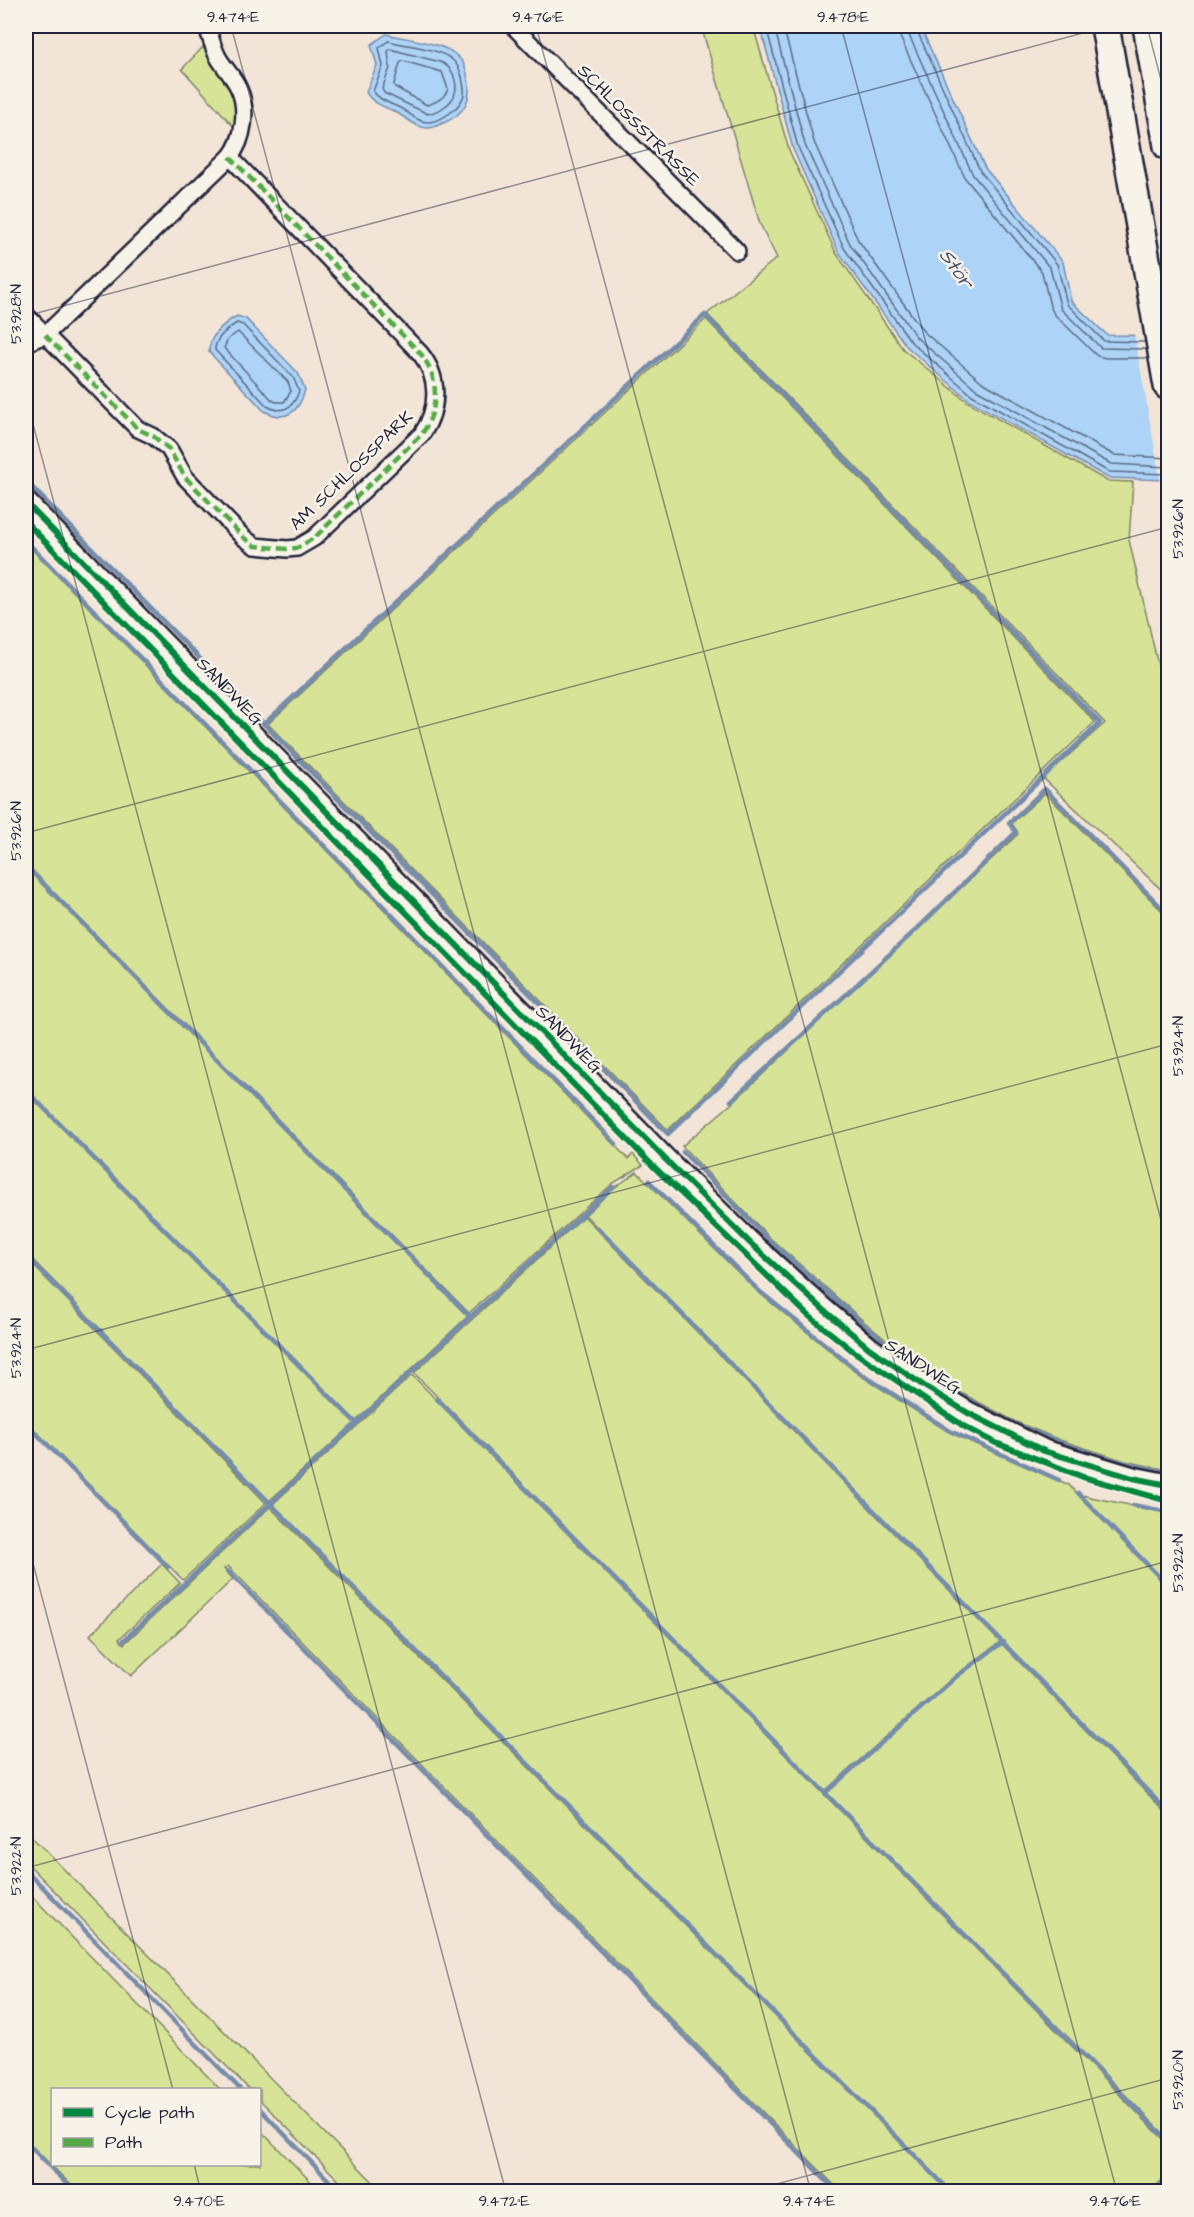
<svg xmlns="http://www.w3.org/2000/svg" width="1194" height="2217" font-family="'Architects Daughter',sans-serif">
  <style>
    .green { fill: #d7e497; stroke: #7c8369; stroke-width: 1.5 }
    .water { fill: #add3f6; stroke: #758cab; stroke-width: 1.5 }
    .pier { fill: #f2e5d7 }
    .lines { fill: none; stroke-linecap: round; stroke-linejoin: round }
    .shore { stroke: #5a6986; stroke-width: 1.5 }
    .stream { stroke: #758cab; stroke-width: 4.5 }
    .street-casing { stroke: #22223b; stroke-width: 20 }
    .secondary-casing { stroke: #22223b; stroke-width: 26 }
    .highway-casing { stroke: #22223b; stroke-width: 32 }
    .street { stroke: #f7f3e8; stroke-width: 15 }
    .secondary { stroke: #f7f3e8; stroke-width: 21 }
    .highway { stroke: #f7f3e8; stroke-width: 27 }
    .quiet { stroke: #53aa46; stroke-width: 4.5; stroke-dasharray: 9 4.5; stroke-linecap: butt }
    .cycleway-casing { stroke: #f7f3e8; stroke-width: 10 }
    .cycleway { stroke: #00873e; stroke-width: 6 }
    .ticks { fill: none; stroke: #22223b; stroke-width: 1.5; stroke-opacity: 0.45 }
    .labels { text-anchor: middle; stroke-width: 5; stroke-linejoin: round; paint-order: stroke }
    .street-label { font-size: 18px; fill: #22223b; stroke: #f7f3e8 }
    .water-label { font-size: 20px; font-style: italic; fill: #454e6a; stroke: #f7f3e8 }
    .neatline { fill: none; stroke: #22223b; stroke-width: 2 }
    .ticks-label { font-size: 15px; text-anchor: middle; fill: #22223b }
  </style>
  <rect width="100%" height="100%" fill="#f2e5d7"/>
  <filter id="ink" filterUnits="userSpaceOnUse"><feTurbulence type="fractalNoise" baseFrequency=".0167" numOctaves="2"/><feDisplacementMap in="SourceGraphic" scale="12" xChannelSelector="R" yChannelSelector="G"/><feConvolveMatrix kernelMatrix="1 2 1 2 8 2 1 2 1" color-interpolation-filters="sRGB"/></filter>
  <g filter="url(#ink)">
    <!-- green -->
    <g class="green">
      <polygon points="701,26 753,26 789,150 836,253 903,349 968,402 1107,481 1133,482 1129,540 1168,708 1168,896 1043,778 1105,723 707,314 777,258 760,224"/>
      <path d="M 203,47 C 218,74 246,94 235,128 L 182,69 Z"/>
      <polygon points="706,319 1095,722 668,1130 268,724"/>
      <polygon points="26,543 628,1159 633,1154 643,1165 612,1184 469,1313 26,864"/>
      <polygon points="1045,793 1168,917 1168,1470 1125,1461 1060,1440 1014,1421 931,1377 868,1325 771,1239 682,1146 730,1105 1018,834 1012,823"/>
      <polygon points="26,868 468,1316 356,1421 26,1088"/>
      <polygon points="26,1091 355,1423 269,1501 26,1253"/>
      <polygon points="637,1172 756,1290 858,1374 949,1432 1069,1485 1168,1587 1168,1810 585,1215 614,1188"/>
      <polygon points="584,1216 1000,1642 956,1675 825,1791 414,1373"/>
      <polygon points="26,1258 266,1503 183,1580 26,1421"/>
      <polygon points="412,1375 1168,2144 1168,2174 1151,2191 952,2191 272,1505"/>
      <polygon points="1081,1495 1168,1513 1168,1584"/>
      <polygon points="270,1507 949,2191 840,2191 228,1566 224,1569 233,1579 131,1676 90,1635 162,1564 180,1583 119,1639 124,1644"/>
      <polygon points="1002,1644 1168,1815 1168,2138 826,1793 957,1677"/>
      <polygon points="26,1831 382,2191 349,2191 260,2100 260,2090 249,2089 26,1862"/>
      <polygon points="26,1890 220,2089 52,2090 52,2164 260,2164 260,2130 320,2191 77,2191 26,2140"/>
    </g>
    <!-- water -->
    <g class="water">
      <polygon points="760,26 920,26 985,168 1063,262 1071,301 1107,335 1168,336 1168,480 1108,478 969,400 907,347 838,251 793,149"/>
      <path d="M 386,34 C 405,39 442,42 456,55 C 462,60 466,67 467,74 C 474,99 465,115 441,124 C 437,126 432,128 428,128 C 415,128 406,117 395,112 C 384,106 372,104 366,92 L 377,65 L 371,45 Z"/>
      <path d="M 237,316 L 246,319 L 298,373 L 305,390 C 299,412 286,423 264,411 L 209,352 C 209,335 223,324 237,316 Z"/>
    </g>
    <!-- pier -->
    <polygon class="pier" points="1134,333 1168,333 1168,483 1161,483"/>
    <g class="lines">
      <!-- shore -->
      <g class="shore">
        <polyline points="766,26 798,147 844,248 912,343 972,395 1109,472 1168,474"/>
        <polyline points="774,26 805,145 850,244 917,338 976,389 1111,464 1168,467"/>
        <polyline points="783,26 814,142 858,240 924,332 982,382 1114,455 1168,458"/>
        <polyline points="898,26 900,37 965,178 1042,272 1050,306 1054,314 1097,356 1106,358 1148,358"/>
        <polyline points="907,26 908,33 973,175 1050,268 1061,309 1101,348 1146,349"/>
        <polyline points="915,26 980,171 1057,264 1067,304 1104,341 1145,342"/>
        <path d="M 388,41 C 407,46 433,47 450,58 C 457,63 460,69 462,77 C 463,83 465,90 464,95 C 460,108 442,121 429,122 C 418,123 409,112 400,108 C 390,103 380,101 373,91 L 383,66 L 379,48 Z"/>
        <path d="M 390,49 L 440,62 C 449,66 453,71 455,80 C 460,100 445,109 428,114 L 384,93 L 382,89 L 390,68 L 388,52 Z"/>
        <path d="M 403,61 L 442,72 L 448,89 C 444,99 436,102 427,105 L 395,87 L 394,84 L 400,63 Z"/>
        <path d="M 237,323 L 243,325 L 293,377 L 299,391 C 294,407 283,415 267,406 L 215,350 C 215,338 227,329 237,323 Z"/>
        <polygon points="238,332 288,382 291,391 284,402 276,402 272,400 224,348 228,339"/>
      </g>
      <!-- stream -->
      <g class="stream">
        <polygon points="705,315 1100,723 668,1134 264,724"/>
        <polyline points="26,481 264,724"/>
        <polyline points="26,541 616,1144"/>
        <polyline points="26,866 470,1317"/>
        <polyline points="26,1090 357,1424"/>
        <polyline points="731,1101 919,927 1016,832 1009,823 1045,789 1168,914"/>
        <polyline points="683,1152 769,1240 866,1327 924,1374"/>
        <polyline points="649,1181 758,1290 860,1373 950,1431 1059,1480"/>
        <polyline points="598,1228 1168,1812"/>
        <polyline points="26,1256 951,2192"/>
        <path d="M 941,1384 C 965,1397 989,1412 1015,1424 C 1064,1446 1116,1462 1168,1473"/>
        <polyline points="437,1399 1168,2141"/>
        <polyline points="26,1423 168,1567"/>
        <polyline points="1078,1493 1168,1586"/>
        <polyline points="1133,1505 1168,1512"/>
        <polyline points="228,1571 837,2192"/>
        <polyline points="123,1641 470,1317 613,1187"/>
        <polyline points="825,1793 957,1676 1003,1642"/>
        <polyline points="26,1870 241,2090"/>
        <polyline points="260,2109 340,2192"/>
        <polyline points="26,2142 74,2192"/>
        <polyline points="1154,2192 1168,2177"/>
      </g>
      <defs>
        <g id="street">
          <polyline points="513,26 737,251"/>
          <path d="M 26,315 L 138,429 L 153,436 L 169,449 L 185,477 L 243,537 L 255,546 L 287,549 L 297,548 L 314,538 L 422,434 C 439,409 440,377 420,353 L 230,157"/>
          <path d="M 26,343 L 45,335 L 230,157 C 244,140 248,109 239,89 C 234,77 224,68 218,57 C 213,48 210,36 207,26"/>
        </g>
        <polyline id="secondary" points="26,503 663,1157 750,1243 825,1311 869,1348 924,1386 968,1413 1044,1451 1133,1478 1168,1485"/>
        <g id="highway">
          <polyline points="1105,26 1168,386"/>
          <polyline points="1147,26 1168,146"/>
        </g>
      </defs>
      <!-- street casing -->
      <use href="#street" class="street-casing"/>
      <!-- secondary casing -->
      <use href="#secondary" class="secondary-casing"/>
      <!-- highway casing -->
      <use href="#highway" class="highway-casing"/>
      <!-- street -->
      <use href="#street" class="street"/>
      <!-- secondary -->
      <use href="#secondary" class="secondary"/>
      <!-- highway -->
      <use href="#highway" class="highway"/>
      <!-- quiet -->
      <path class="quiet" d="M 45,335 L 138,429 L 153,436 L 169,449 L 185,477 L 243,537 L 255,546 L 287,549 L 297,548 L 314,538 L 422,434 C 439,409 440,377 420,353 L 230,157"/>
      <defs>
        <g id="cycleway">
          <polyline points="26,503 663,1157 750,1243 825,1311 869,1348 924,1386 968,1413 1044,1451 1133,1478 1168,1485"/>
          <polyline points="26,522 653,1166 809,1316 853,1351 965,1427 996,1443 1083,1477 1168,1501"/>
        </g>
      </defs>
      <!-- cycleway casing -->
      <use href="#cycleway" class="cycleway-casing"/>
      <!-- cycleway -->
      <use href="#cycleway" class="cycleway"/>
    </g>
  </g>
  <!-- ticks -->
  <path class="ticks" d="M 231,26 L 811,2192M 536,26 L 1117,2192M 841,26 L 1168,1246M 1147,26 L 1168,107M 26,316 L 1109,26M 26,398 L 506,2192M 26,833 L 1168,527M 26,1350 L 1168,1044M 26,1537 L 173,2090M 26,1868 L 1168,1561M 194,2164 L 201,2192M 747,2192 L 1168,2078"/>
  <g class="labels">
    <!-- street labels -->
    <g class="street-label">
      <text transform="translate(639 125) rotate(45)" y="6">SCHLOSSSTRASSE</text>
      <text transform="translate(351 470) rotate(-44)" y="6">AM SCHLOSSPARK</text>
      <text transform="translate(230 691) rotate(46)" y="6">SANDWEG</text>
      <text transform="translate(569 1039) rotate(46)" y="6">SANDWEG</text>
      <text transform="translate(923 1366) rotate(33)" y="6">SANDWEG</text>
    </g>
    <!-- water labels -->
    <g class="water-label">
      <text transform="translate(957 268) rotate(54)" y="7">Stör</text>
    </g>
  </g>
  <!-- margin -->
  <rect width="1194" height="2217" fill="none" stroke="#f7f3e8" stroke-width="66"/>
  <!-- legend -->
  <rect x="51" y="2088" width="210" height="78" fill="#f7f3e8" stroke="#a29fa3" stroke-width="1.5"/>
  <rect x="63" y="2108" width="30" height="9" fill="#00873e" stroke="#a29fa3" stroke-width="1.5"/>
  <text x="105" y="2118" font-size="18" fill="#22223b">Cycle path</text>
  <rect x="63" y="2138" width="30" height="9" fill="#53aa46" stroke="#a29fa3" stroke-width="1.5"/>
  <text x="105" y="2148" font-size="18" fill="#22223b">Path</text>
  <rect x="33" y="33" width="1128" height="2151" class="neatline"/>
  <g class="ticks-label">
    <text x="233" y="22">9.474°E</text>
    <text x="538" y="22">9.476°E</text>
    <text x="843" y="22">9.478°E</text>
    <text transform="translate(16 314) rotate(-90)" y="5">53.928°N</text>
    <text transform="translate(1178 529) rotate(-90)" y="5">53.926°N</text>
    <text transform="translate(16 831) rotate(-90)" y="5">53.926°N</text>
    <text transform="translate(1178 1046) rotate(-90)" y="5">53.924°N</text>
    <text transform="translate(16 1348) rotate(-90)" y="5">53.924°N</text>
    <text transform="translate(1178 1563) rotate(-90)" y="5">53.922°N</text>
    <text transform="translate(16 1866) rotate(-90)" y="5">53.922°N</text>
    <text transform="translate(1178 2080) rotate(-90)" y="5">53.920°N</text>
    <text x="199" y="2206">9.470°E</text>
    <text x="504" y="2206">9.472°E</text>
    <text x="809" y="2206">9.474°E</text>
    <text x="1115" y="2206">9.476°E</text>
  </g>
</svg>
